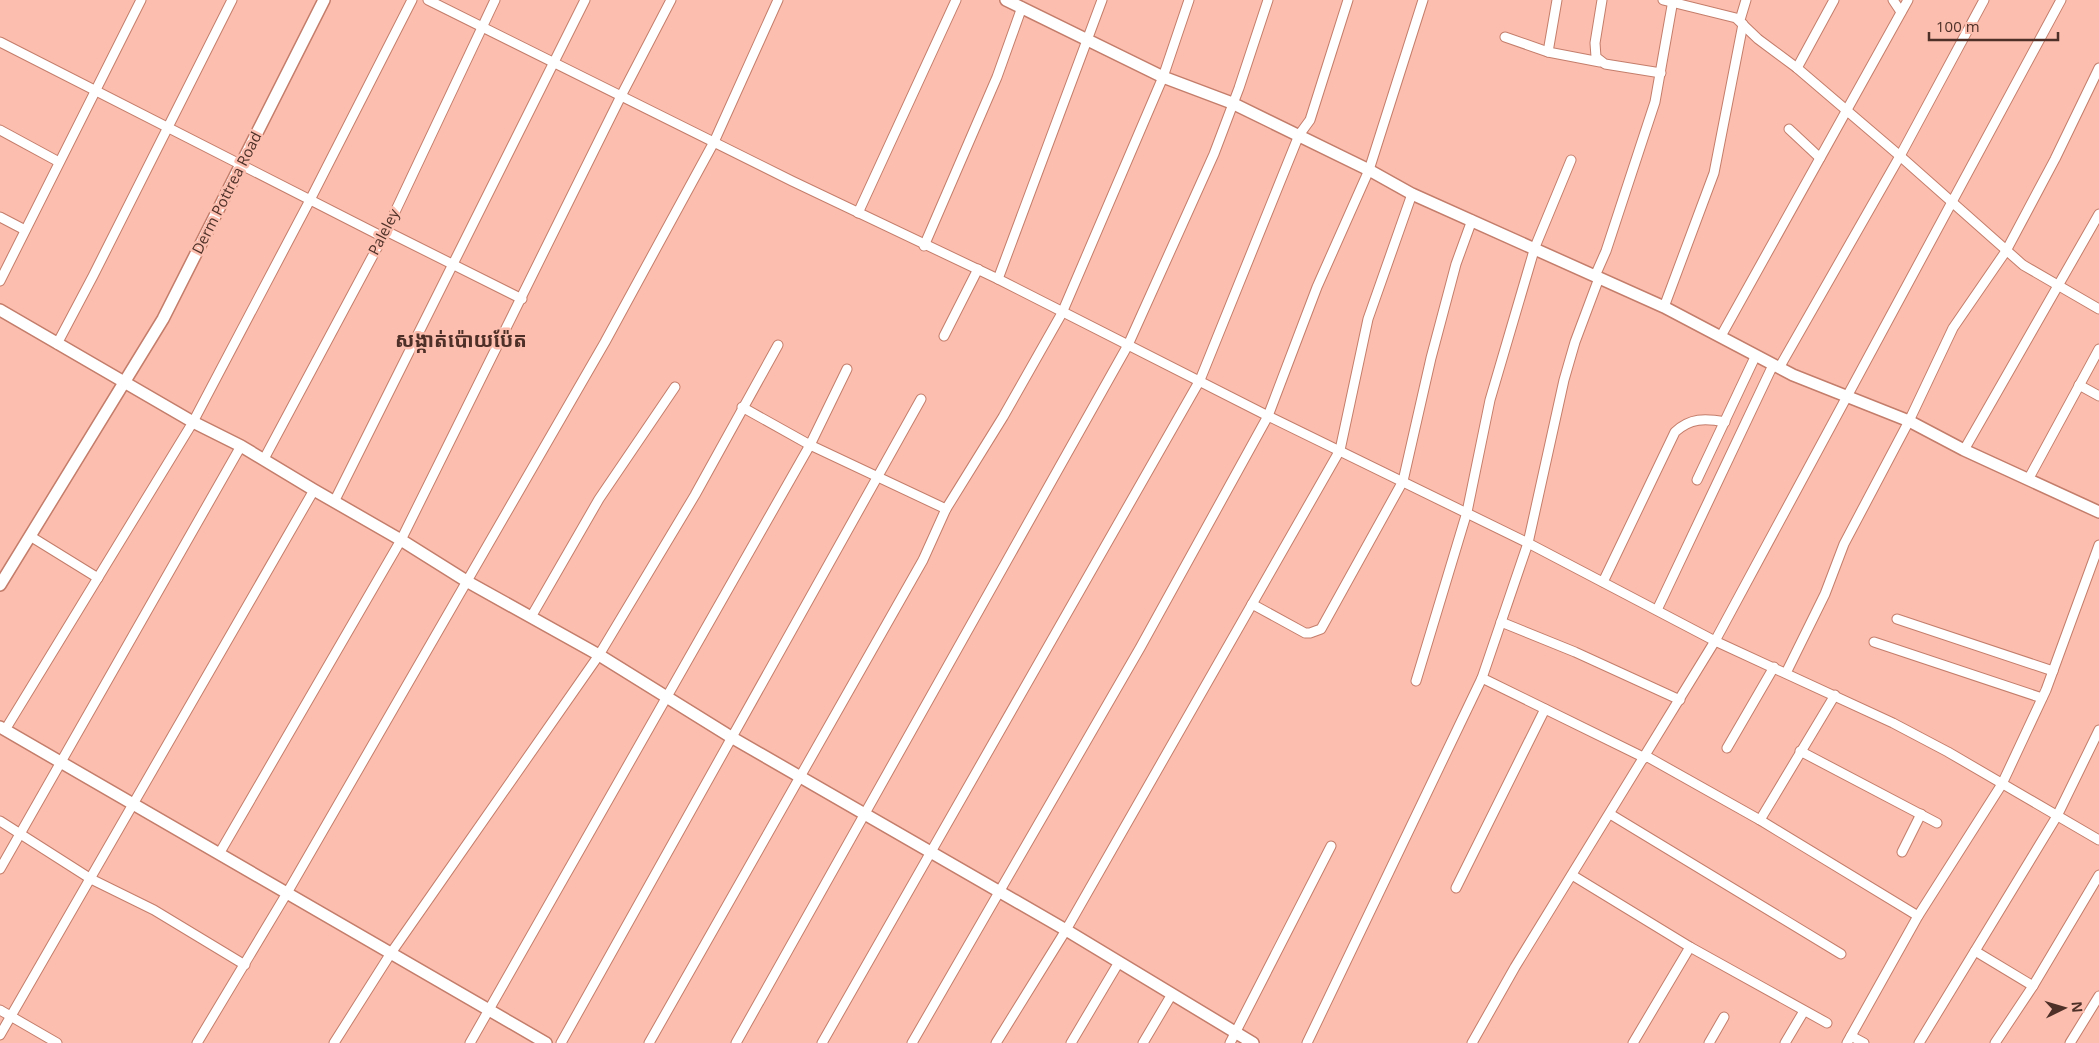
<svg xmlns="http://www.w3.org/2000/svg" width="2099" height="1043" font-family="'Open Sans','Noto Sans Khmer',sans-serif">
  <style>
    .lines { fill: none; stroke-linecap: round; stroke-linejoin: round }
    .minor-casing { stroke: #c47d6b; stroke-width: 11 }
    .tertiary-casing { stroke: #c47d6b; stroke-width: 14 }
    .minor { stroke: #fff; stroke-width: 9 }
    .tertiary { stroke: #fff; stroke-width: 11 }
    .labels { text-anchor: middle; stroke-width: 5; stroke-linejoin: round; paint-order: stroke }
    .street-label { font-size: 15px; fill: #4e3028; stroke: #fcbfaf }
    .district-label { font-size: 20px; font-weight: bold; fill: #4e3028; stroke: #fcbfaf }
  </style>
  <rect width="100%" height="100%" fill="#fcbfaf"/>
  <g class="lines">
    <defs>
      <g id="minor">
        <polyline points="428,0 792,181 998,279 1268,416 1528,543 1715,641 1893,723 1948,752 2099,840"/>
        <polyline points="1602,0 1595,43 1596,57 1605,64 1661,73"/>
        <polyline points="1663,0 1736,18 1758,39 1797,68 1900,156 2023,265 2099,309"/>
        <polyline points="1893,0 1901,12"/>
        <polyline points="1740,20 1746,0"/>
        <polyline points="1505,37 1548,52 1600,62"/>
        <polyline points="0,42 383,237"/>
        <polyline points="1548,52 1557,0"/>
        <polyline points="1797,68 1834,0"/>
        <polyline points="1789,129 1820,158"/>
        <polyline points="0,130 59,162"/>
        <polyline points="858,213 956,0"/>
        <polyline points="0,217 25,230"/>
        <polyline points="386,231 522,299"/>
        <polyline points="924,246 997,77 1022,7"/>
        <polyline points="1595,276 1606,251 1655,102 1673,0"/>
        <polyline points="998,279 1102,0"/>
        <polyline points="0,281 141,0"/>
        <polyline points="1664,307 1714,173 1743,24"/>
        <polyline points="944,336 978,269"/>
        <polyline points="1721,336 1908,0"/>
        <polyline points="57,344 93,276 232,0"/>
        <polyline points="1779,368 1900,156 1984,0"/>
        <polyline points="2079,385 2099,396"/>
        <polyline points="742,407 810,445 946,509"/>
        <polyline points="1964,450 2099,214"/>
        <polyline points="264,459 386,231 495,0"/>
        <polyline points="2029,478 2099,349"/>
        <polyline points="1697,480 1755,357"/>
        <polyline points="334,502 585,0"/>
        <polyline points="30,536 98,578"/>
        <path d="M 1603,582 L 1675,432 C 1690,418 1705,418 1725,422"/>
        <polyline points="1252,604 1305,633 1310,633 1321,629 1403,481 1431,358 1456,264 1472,220"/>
        <polyline points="1657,610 1773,365"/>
        <polyline points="531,617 599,499 675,387"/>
        <polyline points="1897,619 2053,671"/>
        <polyline points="1501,622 1575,652 1680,700"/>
        <polyline points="1874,642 2042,698"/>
        <polyline points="1786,673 1825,594 1844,544 1909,421 1953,328 2006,251 2055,159 2099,68"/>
        <polyline points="1482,678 1645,758"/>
        <polyline points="1416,681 1467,512 1490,400 1535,247 1571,160"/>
        <polyline points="5,730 193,422 310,200 412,0"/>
        <polyline points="1727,748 1774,667"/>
        <polyline points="1800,751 1937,823"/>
        <polyline points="1646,756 1760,820 1918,916"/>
        <polyline points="1610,814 1841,954"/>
        <polyline points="1760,820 1835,695"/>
        <polyline points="0,821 91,879 154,910 245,965"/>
        <polyline points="1902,852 1921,814"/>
        <polyline points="219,854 401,540 621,96 671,0"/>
        <polyline points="0,869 241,446"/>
        <polyline points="1572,875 1690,947 1827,1023"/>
        <polyline points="1456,888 1545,709"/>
        <polyline points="1975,951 2033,986"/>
        <polyline points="0,1010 57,1043"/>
        <polyline points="0,1035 314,490"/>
        <polyline points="1851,1036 1864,1043"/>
        <polyline points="197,1043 287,893 605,342 714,142 778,0"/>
        <polyline points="334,1043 391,953 599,655 695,495 778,345"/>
        <polyline points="470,1043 810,445 847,369"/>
        <polyline points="561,1043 921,399"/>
        <polyline points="649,1043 923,560 946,509 1003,417 1062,313 1163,77 1189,0"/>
        <polyline points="736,1043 1128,345 1214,154 1239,88 1268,0"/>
        <polyline points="822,1043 1200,380 1299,135 1310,120 1348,0"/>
        <polyline points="912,1043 1140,648 1268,416 1317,287 1369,170 1423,0"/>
        <polyline points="996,1043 1066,930 1340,450 1368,319 1412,194"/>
        <polyline points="1071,1043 1119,962"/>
        <polyline points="1143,1043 1172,994"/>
        <polyline points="1230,1043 1331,846"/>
        <polyline points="1307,1043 1482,678 1528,543 1564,380 1575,342 1599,278"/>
        <polyline points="1472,1043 1515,967 1715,641 2061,0"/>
        <polyline points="1633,1043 1690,947"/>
        <polyline points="1709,1043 1724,1017"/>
        <polyline points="1785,1043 1804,1011"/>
        <polyline points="1847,1043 1918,916 2002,784 2046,690 2099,545"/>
        <polyline points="1919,1043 2057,816 2099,730"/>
        <polyline points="1995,1043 2033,986 2099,875"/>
        <polyline points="2070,1043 2099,996"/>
      </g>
      <g id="tertiary">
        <polyline points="1006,0 1163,77 1232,103 1369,170 1412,194 1664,307 1793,375 1909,421 1964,450 2099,512"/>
        <polyline points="0,310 193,422 241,446 314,490 401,540 468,582 599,655 731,737 1066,930 1253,1043"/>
        <polyline points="0,585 163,319 324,0"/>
        <polyline points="0,727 546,1043"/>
      </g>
    </defs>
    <!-- minor casing -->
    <use href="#minor" class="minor-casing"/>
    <!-- tertiary casing -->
    <use href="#tertiary" class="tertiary-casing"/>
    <!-- minor -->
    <use href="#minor" class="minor"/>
    <!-- tertiary -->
    <use href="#tertiary" class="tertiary"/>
  </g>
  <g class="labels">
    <!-- street labels -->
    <g class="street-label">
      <text transform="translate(227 193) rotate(-63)" y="5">Derm Pottrea Road</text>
      <text transform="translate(384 232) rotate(-63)" y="5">Paleley</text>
    </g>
    <!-- district labels -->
    <g class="district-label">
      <text x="461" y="347">សង្កាត់ប៉ោយប៉ែត</text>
    </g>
  </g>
  <!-- north arrow -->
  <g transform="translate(2064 1008) rotate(85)" stroke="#fcbfaf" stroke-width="4" paint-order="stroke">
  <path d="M0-4L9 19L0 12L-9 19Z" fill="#4e3028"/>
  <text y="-8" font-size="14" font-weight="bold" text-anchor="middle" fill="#4e3028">N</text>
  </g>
  <!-- scale -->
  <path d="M1929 32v8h129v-8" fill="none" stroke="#4e3028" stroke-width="2.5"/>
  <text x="1936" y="32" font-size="15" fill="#4e3028" stroke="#fcbfaf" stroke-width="4" paint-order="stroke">100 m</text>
</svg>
